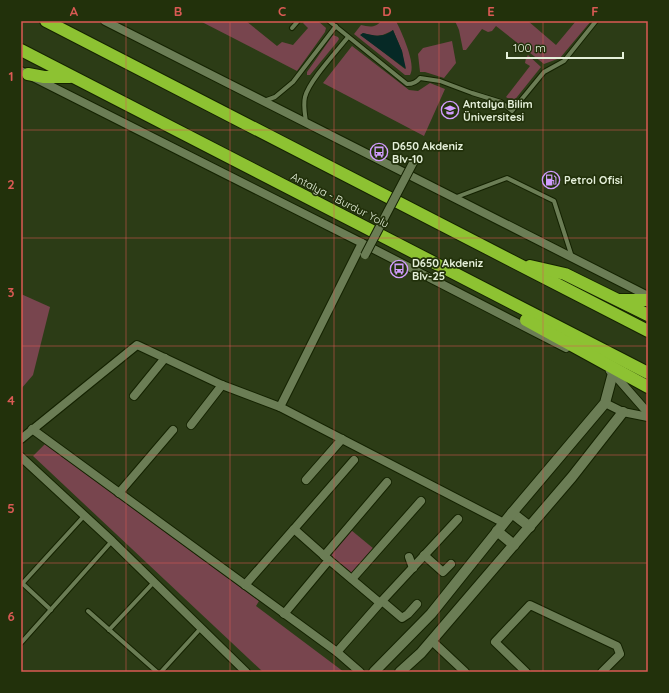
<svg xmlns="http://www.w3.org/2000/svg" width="669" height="693" font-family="Quicksand,sans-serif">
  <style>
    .green { fill: #78454e; fill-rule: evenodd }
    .water { fill: #062926 }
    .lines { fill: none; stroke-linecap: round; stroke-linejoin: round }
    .lane-casing { stroke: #142200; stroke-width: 6 }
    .street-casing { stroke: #142200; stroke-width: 10 }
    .secondary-casing { stroke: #142200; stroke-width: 12 }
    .highway-casing { stroke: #142200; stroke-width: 14 }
    .lane { stroke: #6b7d55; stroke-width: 4 }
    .street { stroke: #6b7d55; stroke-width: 8 }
    .secondary { stroke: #6b7d55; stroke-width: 10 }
    .highway { stroke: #8dc232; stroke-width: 12 }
    .street-bridge-casing { stroke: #142200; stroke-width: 10; stroke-linecap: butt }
    .street-bridge { stroke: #6b7d55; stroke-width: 8 }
    .grid { fill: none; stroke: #da5a54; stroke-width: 1; stroke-opacity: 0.55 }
    .labels { text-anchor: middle; stroke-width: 3.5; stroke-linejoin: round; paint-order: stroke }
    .poi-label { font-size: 11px; font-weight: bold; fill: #e5f0da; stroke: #22310b; text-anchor: start }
    .street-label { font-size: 11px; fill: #e5f0da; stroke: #22310b }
    .neatline { fill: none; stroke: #da5a54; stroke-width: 1.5 }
    .grid-label { font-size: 13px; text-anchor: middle; font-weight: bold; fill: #da5a54 }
  </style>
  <rect width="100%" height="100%" fill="#2c3c16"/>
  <!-- green -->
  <g class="green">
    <polygon points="200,21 246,21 277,46 282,42 293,45 308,28 303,23 305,21 318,21 326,28 325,32 297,71"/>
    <path d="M 381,21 L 396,21 C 401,31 417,65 410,75 L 405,75 L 354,34 L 361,25 C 369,27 376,28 381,21 ZM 393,30 L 402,51 L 405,69 L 361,35 L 363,33 C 377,37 381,37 393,30 Z"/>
    <polygon points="455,21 528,21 556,45 576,21 591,21 560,58 544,64 496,26 492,31 488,32 482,29 466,50 463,50 459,30"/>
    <polygon points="333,35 338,37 339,39 337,42 310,75 307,75 307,72"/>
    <polygon points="452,41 456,63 444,78 425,72 420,72 418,54 423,48"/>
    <polygon points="352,46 409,90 418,91 430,83 445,89 424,136 323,83"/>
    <polygon points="528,55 541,67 513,102 506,97 530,66 525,63 526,58"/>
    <polygon points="21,294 50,307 33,375 21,389"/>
    <polygon points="45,444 259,601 256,606 344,672 263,672 33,456"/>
    <polygon points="351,530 374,549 353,574 330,555"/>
  </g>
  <!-- water -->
  <path class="water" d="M 393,30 L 402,51 L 406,69 L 360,35 L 363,33 C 375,36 383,38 393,30 Z"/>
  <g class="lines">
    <defs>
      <g id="lane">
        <path d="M 329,21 L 407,84 C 413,84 417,82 420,78 L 440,81 L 472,93 L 501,102 L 512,111 L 544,72 L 564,61 L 596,21"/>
        <polyline points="292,28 298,21"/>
        <polyline points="264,101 275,97 293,82 336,26"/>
        <path d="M 306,122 C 305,114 303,105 305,97 C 309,81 337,51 348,37"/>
        <polyline points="454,198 507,178 554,201 572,257"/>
        <polyline points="22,583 51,610"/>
        <polyline points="21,585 84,516"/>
        <polyline points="88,611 157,672"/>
        <polyline points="109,630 154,582"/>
        <polyline points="21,643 112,541"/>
        <polyline points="161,672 201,628"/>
      </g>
      <g id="street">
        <polyline points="105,21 648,296"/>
        <polyline points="21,71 362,243 566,348"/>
        <polyline points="610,371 613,373 648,413"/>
        <polyline points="134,396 165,358"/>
        <polyline points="605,403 623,412 648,417"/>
        <polyline points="280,407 362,243"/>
        <polyline points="191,425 222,385"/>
        <polyline points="32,429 337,652 360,672"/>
        <polyline points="21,439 137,345 222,385 280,407 504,523"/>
        <polyline points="21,457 112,541 246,672"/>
        <polyline points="306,480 342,439"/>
        <polyline points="119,493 173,430"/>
        <polyline points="294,529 354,460"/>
        <polyline points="424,555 443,572 451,564"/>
        <polyline points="324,556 387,482"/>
        <polyline points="409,557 413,568"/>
        <polyline points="329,560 380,603 337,652"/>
        <polyline points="352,579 421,501"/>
        <polyline points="245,585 294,529 329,560 284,614"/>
        <polyline points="382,601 402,618 408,614 417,604"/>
        <polyline points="380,603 458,519"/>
        <polyline points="432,641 465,672"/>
        <polyline points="526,672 495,642 530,605 617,646 620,654 602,672"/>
      </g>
      <g id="secondary">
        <polyline points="512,513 530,527"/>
        <polyline points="497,531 514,545"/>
        <polyline points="374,672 431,614 512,513 605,403 613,373"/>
        <polyline points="400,672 421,653 572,477 623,412"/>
      </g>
      <g id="highway">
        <polyline points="46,21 648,331"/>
        <polyline points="21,50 648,373"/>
        <polyline points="28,74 44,77 70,77"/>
        <polyline points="530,266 565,274 648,315"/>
        <polyline points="619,300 648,300"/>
        <polyline points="526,320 648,387"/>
      </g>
    </defs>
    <!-- lane casing -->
    <use href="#lane" class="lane-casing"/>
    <!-- street casing -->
    <use href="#street" class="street-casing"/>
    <!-- secondary casing -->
    <use href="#secondary" class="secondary-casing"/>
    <!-- highway casing -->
    <use href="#highway" class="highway-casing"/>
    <!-- lane -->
    <use href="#lane" class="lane"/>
    <!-- street -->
    <use href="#street" class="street"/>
    <!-- secondary -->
    <use href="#secondary" class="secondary"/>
    <!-- highway -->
    <use href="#highway" class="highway"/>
    <defs>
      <polyline id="street-bridge" points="365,255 414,161"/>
    </defs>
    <!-- street-bridge casing -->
    <use href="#street-bridge" class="street-bridge-casing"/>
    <!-- street-bridge -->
    <use href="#street-bridge" class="street-bridge"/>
  </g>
  <!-- grid -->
  <path class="grid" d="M 126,21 L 126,672M 230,21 L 230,672M 334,21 L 334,672M 439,21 L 439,672M 543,21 L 543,672M 21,130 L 648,130M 21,238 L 648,238M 21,346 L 648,346M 21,455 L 648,455M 21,563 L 648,563"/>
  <!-- icons -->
  <defs>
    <symbol id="university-ring" viewBox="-11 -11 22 22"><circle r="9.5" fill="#22310b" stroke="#d19dfe" stroke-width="1.5"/><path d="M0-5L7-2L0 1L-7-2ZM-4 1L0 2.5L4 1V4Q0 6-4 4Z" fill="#d19dfe"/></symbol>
    <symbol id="bus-ring" viewBox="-11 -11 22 22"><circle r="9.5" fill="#22310b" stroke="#d19dfe" stroke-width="1.5"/><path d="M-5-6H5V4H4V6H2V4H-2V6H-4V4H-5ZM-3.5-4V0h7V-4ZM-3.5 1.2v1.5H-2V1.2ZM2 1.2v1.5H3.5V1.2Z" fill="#d19dfe"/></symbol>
    <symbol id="fuel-ring" viewBox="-11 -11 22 22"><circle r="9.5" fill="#22310b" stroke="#d19dfe" stroke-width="1.5"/><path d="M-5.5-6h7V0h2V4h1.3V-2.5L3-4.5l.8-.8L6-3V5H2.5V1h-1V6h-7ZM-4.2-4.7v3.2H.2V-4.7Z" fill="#d19dfe"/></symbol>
  </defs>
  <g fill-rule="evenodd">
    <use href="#university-ring" x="440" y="100" width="20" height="20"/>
    <use href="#bus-ring" x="369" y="142" width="20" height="20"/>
    <use href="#fuel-ring" x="541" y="170" width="20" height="20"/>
    <use href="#bus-ring" x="389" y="259" width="20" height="20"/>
  </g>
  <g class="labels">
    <!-- poi labels -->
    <g class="poi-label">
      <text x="463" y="108">Antalya Bilim<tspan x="463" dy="13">Üniversitesi</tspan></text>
      <text x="392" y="150">D650 Akdeniz<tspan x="392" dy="13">Blv-10</tspan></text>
      <text x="564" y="184">Petrol Ofisi</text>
      <text x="412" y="267">D650 Akdeniz<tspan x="412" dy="13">Blv-25</tspan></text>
    </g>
    <!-- street labels -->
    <g class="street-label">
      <text transform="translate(340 200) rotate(27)" y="4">Antalya - Burdur Yolu</text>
    </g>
  </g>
  <!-- border -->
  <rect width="669" height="693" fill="none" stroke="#22310b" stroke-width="44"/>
  <!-- scale -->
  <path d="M507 52v6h116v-6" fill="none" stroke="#e5f0da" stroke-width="2"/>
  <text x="513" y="52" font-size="12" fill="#e5f0da" stroke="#22310b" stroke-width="3" paint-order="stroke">100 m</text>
  <rect x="22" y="22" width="625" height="649" class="neatline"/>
  <g class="grid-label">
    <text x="74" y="16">A</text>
    <text x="178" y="16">B</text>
    <text x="282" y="16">C</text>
    <text x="387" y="16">D</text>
    <text x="491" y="16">E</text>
    <text x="595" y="16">F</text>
    <text x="11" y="81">1</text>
    <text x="11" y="189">2</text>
    <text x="11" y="297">3</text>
    <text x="11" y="405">4</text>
    <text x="11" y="513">5</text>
    <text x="11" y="621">6</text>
  </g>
</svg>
